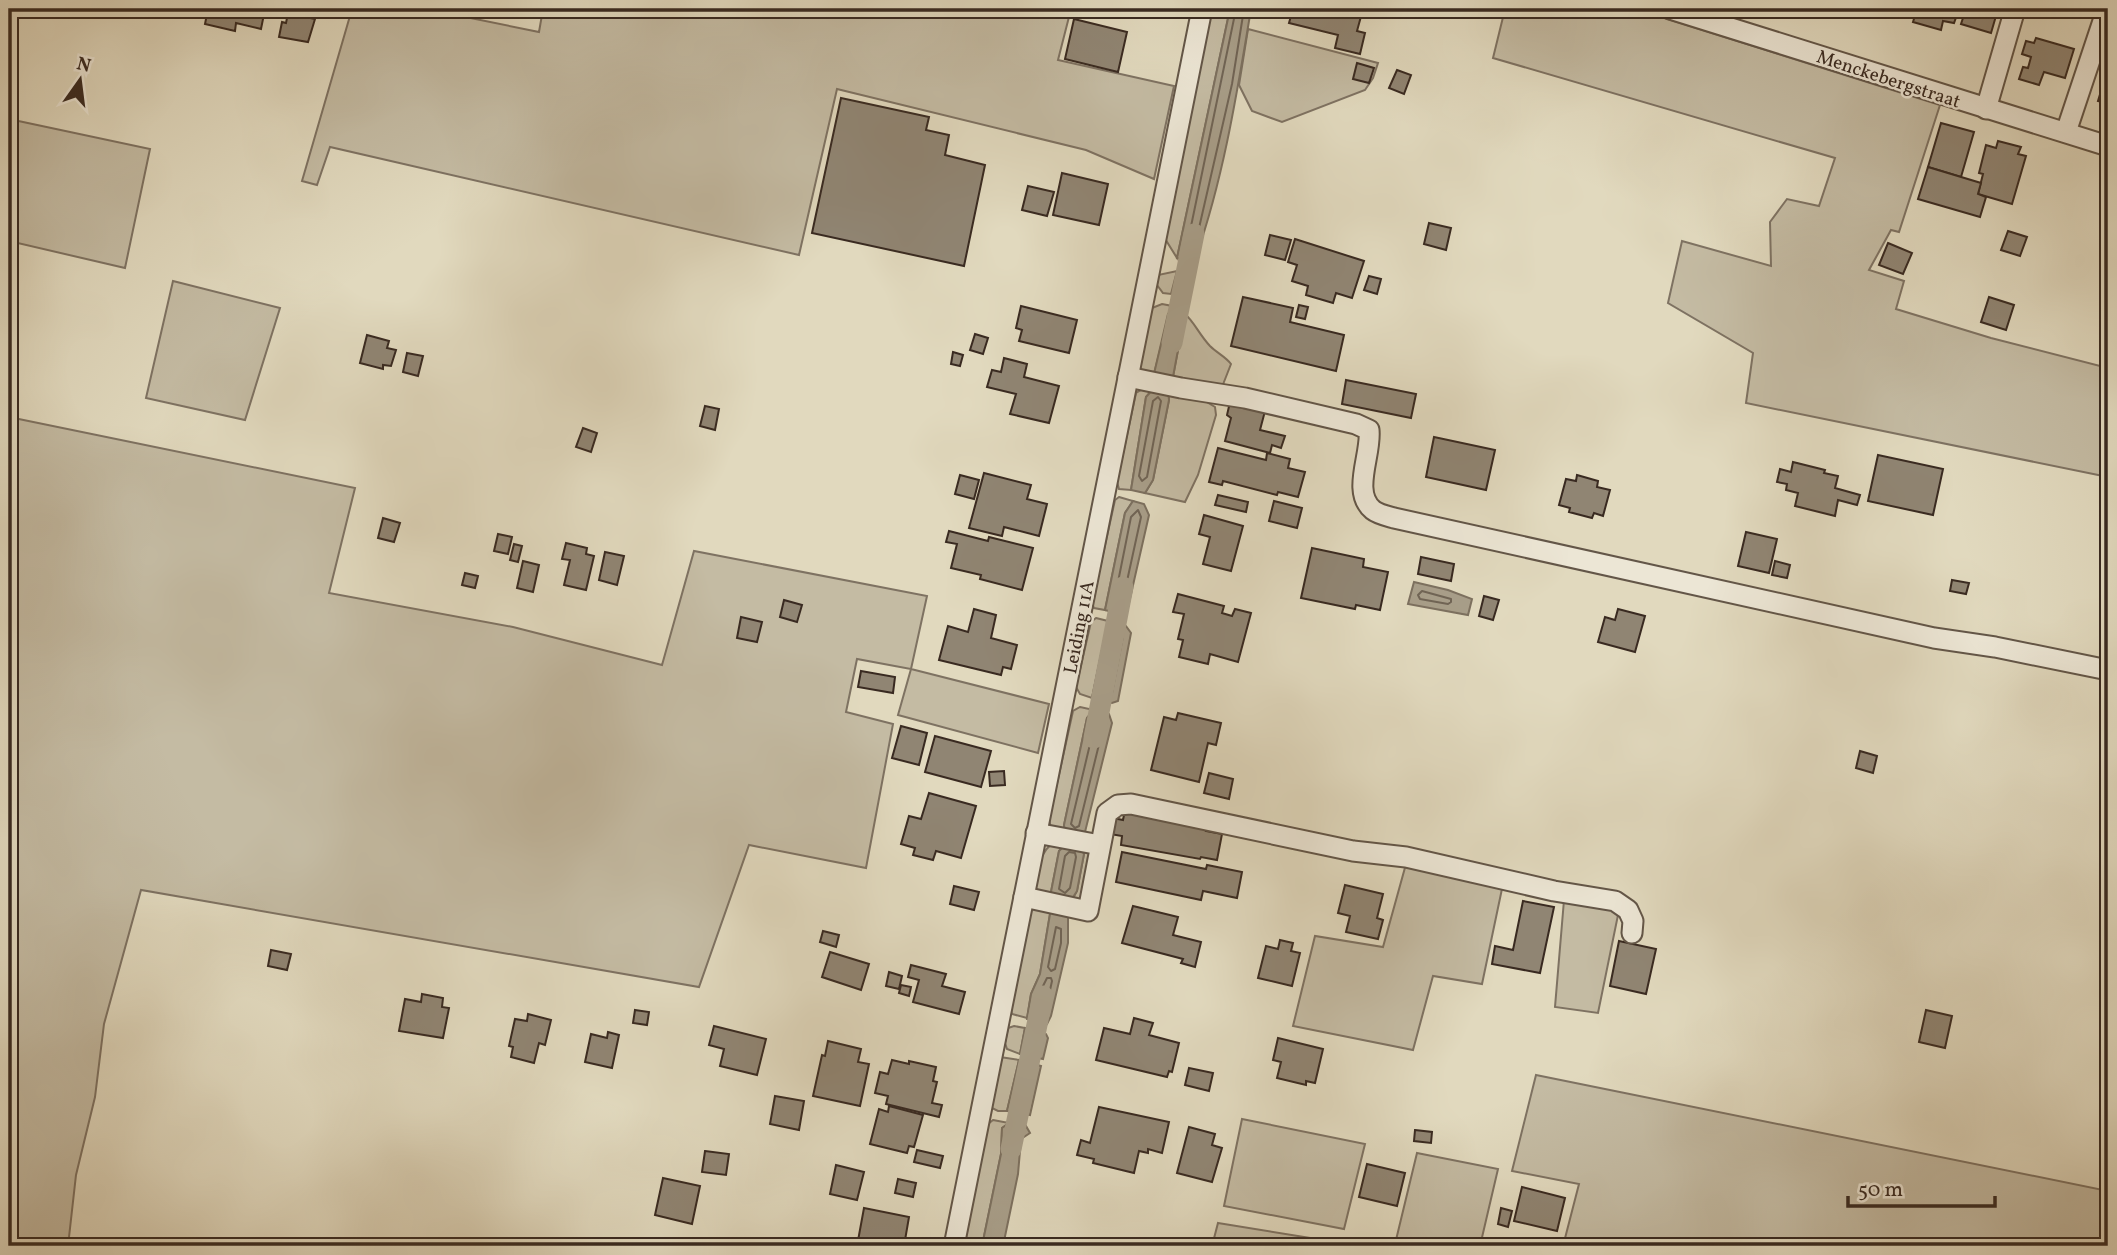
<svg xmlns="http://www.w3.org/2000/svg" width="2117" height="1255" font-family="Vollkorn,serif">
  <style>
    .green { fill: #c4bba3; stroke: #7e7262; stroke-width: 2 }
    .water { fill: #a89e89; stroke: #7c705f; stroke-width: 2 }
    .lines { fill: none; stroke-linecap: round; stroke-linejoin: round }
    .shore { stroke: #706455; stroke-width: 2 }
    .canal { stroke: #a89e89; stroke-width: 21 }
    .building { fill: #908573; stroke: #392a21; stroke-width: 2 }
    .street-casing { stroke: #635648; stroke-width: 23 }
    .street { stroke: #ece6d5; stroke-width: 19 }
    .labels { text-anchor: middle; stroke-width: 5; stroke-linejoin: round; paint-order: stroke }
    .street-label { font-size: 19px; fill: #392a21; stroke: #ece6d5 }
  </style>
  <rect width="100%" height="100%" fill="#e1d9be"/>
  <filter id="stains"><feTurbulence type="fractalNoise" baseFrequency=".00286" numOctaves="4"/><feColorMatrix values="0 0 0 0 .2 0 0 0 0 .09 0 0 0 0 .02 0 0 0 .5 -.17"/></filter>
  <radialGradient id="worn" r=".72"><stop offset=".6" stop-color="#630" stop-opacity="0"/><stop offset="1" stop-color="#630" stop-opacity=".3"/></radialGradient>
  <!-- green -->
  <g class="green">
    <polygon points="352,9 426,9 539,32 543,9 1071,9 1058,60 1174,86 1154,179 1086,150 837,89 799,255 330,147 317,185 302,181"/>
    <polygon points="1211,9 1230,9 1177,258 1164,237"/>
    <polygon points="1505,9 1636,9 1940,105 1899,232 1891,230 1869,270 1904,281 1896,309 1991,338 2108,368 2108,477 1746,403 1753,353 1668,303 1682,241 1771,266 1770,222 1787,199 1819,206 1835,158 1493,58"/>
    <polygon points="1248,29 1378,63 1373,78 1365,90 1282,122 1252,111 1239,85"/>
    <polygon points="9,119 150,149 125,268 9,241"/>
    <polygon points="1177,271 1171,294 1163,293 1157,285 1158,275"/>
    <polygon points="173,281 280,308 245,420 146,398"/>
    <path d="M 1162,304 C 1191,308 1193,328 1210,346 C 1217,353 1226,357 1231,364 L 1222,387 L 1172,382 L 1184,318 L 1169,314 L 1153,378 L 1139,373 L 1152,308 Z"/>
    <polygon points="1146,387 1154,388 1146,397 1131,490 1119,489 1117,482 1136,393"/>
    <polygon points="1168,392 1205,401 1215,407 1216,415 1198,475 1185,502 1145,493 1153,480 1169,400"/>
    <polygon points="9,417 355,488 329,593 513,627 662,665 694,551 927,596 911,669 1049,704 1038,753 898,715 911,669 857,659 846,712 893,724 866,868 749,845 699,987 141,890 104,1024 95,1097 76,1175 68,1246 9,1246"/>
    <polygon points="1119,497 1133,501 1125,513 1105,610 1094,608 1092,604 1115,500"/>
    <polygon points="1096,618 1108,621 1092,698 1080,694 1076,687 1091,622"/>
    <polygon points="1080,707 1094,710 1087,718 1064,825 1065,833 1051,828 1049,820 1073,711"/>
    <path d="M 1056,842 L 1066,844 L 1059,851 L 1050,897 L 1036,892 C 1034,876 1040,848 1056,842 Z"/>
    <polygon points="1080,847 1091,849 1083,900 1071,902 1077,891 1084,854"/>
    <polygon points="1406,864 1503,884 1482,984 1433,976 1413,1050 1293,1026 1315,936 1383,947"/>
    <polygon points="1564,900 1611,906 1618,915 1598,1013 1555,1007"/>
    <polygon points="1036,906 1051,908 1040,974 1031,994 1027,1018 1012,1014 1010,1008 1031,911"/>
    <polygon points="1014,1026 1025,1028 1020,1054 1007,1049 1005,1043 1008,1028"/>
    <polygon points="1000,1057 1019,1060 1007,1111 998,1111 992,1108 990,1102"/>
    <polygon points="1536,1075 2108,1191 2108,1246 1563,1246 1579,1184 1512,1171"/>
    <polygon points="1242,1119 1365,1144 1344,1229 1224,1206"/>
    <polygon points="993,1120 1009,1123 1002,1128 1001,1154 982,1246 964,1246 988,1124"/>
    <polygon points="1417,1153 1498,1169 1480,1246 1424,1246 1396,1240"/>
    <polygon points="1218,1223 1360,1246 1212,1246"/>
  </g>
  <!-- water -->
  <g class="water">
    <path d="M 1230,9 L 1251,9 C 1237,93 1223,182 1194,262 L 1177,258 Z"/>
    <polygon points="1168,314 1184,318 1172,382 1153,378"/>
    <polygon points="1154,388 1168,392 1169,400 1153,480 1145,493 1131,490 1146,397"/>
    <polygon points="1133,501 1144,504 1149,515 1126,616 1105,610 1125,513"/>
    <polygon points="1414,582 1448,590 1472,599 1468,615 1408,604"/>
    <polygon points="1108,621 1126,626 1131,633 1118,701 1112,703 1092,698"/>
    <polygon points="1094,710 1109,714 1112,723 1085,832 1079,837 1065,833 1064,825 1087,718"/>
    <polygon points="1066,844 1080,847 1084,854 1077,891 1070,902 1050,897 1059,851"/>
    <polygon points="1051,908 1068,912 1068,943 1051,1016 1047,1024 1027,1019 1031,994 1040,974"/>
    <polygon points="1025,1028 1046,1034 1048,1038 1043,1059 1020,1054"/>
    <polygon points="1019,1060 1041,1066 1030,1115 1007,1111"/>
    <polygon points="1009,1123 1026,1126 1030,1133 1021,1139 1018,1174 1003,1246 982,1246 1001,1154 1002,1128"/>
  </g>
  <g class="lines">
    <!-- shore -->
    <g class="shore">
      <polyline points="1236,9 1189,236 1191,240 1195,238 1199,228 1232,84 1244,9"/>
      <polygon points="1158,397 1161,401 1147,477 1142,481 1139,476 1153,401"/>
      <polygon points="1138,510 1141,517 1122,604 1118,606 1114,602 1131,517"/>
      <polygon points="1422,591 1451,599 1451,602 1448,604 1420,599 1418,595"/>
      <polygon points="1115,630 1121,632 1123,636 1112,693 1109,695 1102,693 1100,690 1112,633"/>
      <polygon points="1096,719 1102,720 1104,724 1079,826 1075,828 1071,824"/>
      <polygon points="1069,852 1075,853 1076,857 1070,888 1065,893 1059,889 1065,856"/>
      <polygon points="1056,927 1061,929 1061,943 1055,969 1051,971 1048,967"/>
      <polygon points="1047,978 1051,978 1052,981 1045,1013 1041,1015 1035,1010 1038,996"/>
      <polygon points="1026,1070 1031,1071 1032,1075 1025,1105 1019,1107 1016,1103"/>
    </g>
    <!-- canal -->
    <g class="canal">
      <polyline points="1172,343 1194,234"/>
      <polyline points="1094,738 1123,587"/>
      <polyline points="1011,1149 1043,996"/>
    </g>
  </g>
  <!-- building -->
  <g class="building">
    <polygon points="208,9 265,9 261,29 236,23 235,31 205,24"/>
    <polygon points="1293,9 1363,9 1357,31 1365,33 1360,54 1335,48 1338,35 1289,23"/>
    <polygon points="1917,9 1959,9 1954,23 1943,21 1941,30 1913,22"/>
    <polygon points="1966,9 1998,9 1991,33 1961,24"/>
    <polygon points="2063,9 2090,9 2088,16"/>
    <polygon points="288,13 315,19 308,42 279,37 282,22 286,23"/>
    <polygon points="1074,19 1127,32 1118,72 1065,59"/>
    <polygon points="2036,38 2074,49 2065,78 2044,72 2039,85 2019,79 2023,67 2028,68 2031,57 2022,54 2026,41 2034,43"/>
    <polygon points="1357,63 1374,68 1369,83 1353,79"/>
    <polygon points="2108,68 2108,111 2105,110 2107,103 2098,101"/>
    <polygon points="1397,70 1411,75 1404,94 1389,88"/>
    <polygon points="841,98 929,117 926,130 949,135 945,155 985,165 964,266 812,233"/>
    <polygon points="1941,123 1974,132 1961,177 1928,167"/>
    <polygon points="1998,141 2021,147 2018,154 2026,156 2012,204 1978,194 1983,174 1979,173 1986,145 1996,148"/>
    <polygon points="1928,167 1981,183 1978,194 1986,197 1980,217 1918,199"/>
    <polygon points="1062,173 1108,184 1099,225 1053,215"/>
    <polygon points="1028,186 1054,192 1047,216 1022,210"/>
    <polygon points="1429,223 1451,228 1446,250 1424,244"/>
    <polygon points="2008,231 2027,237 2020,256 2001,250"/>
    <polygon points="1270,235 1291,240 1285,260 1265,255"/>
    <polygon points="1295,239 1364,261 1352,298 1336,293 1333,303 1306,295 1308,286 1292,281 1297,265 1288,262"/>
    <polygon points="1888,243 1912,253 1903,274 1879,265"/>
    <polygon points="1369,276 1381,279 1377,294 1364,290"/>
    <polygon points="1243,297 1293,308 1290,322 1344,335 1336,371 1231,346"/>
    <polygon points="1989,297 2014,305 2006,330 1981,322"/>
    <polygon points="1299,305 1308,307 1305,319 1296,317"/>
    <polygon points="1021,306 1077,320 1069,353 1019,341 1022,330 1016,328"/>
    <polygon points="975,334 988,338 983,354 970,350"/>
    <polygon points="367,335 389,341 387,348 396,350 391,366 383,365 383,369 360,363"/>
    <polygon points="953,352 963,355 960,366 951,364"/>
    <polygon points="407,353 423,356 418,376 403,372"/>
    <polygon points="1004,358 1027,364 1024,377 1059,386 1049,423 1010,414 1016,394 987,387 992,370 1001,372"/>
    <polygon points="1346,380 1416,394 1411,418 1342,404"/>
    <polygon points="1230,402 1265,411 1260,430 1285,436 1281,448 1272,445 1270,453 1225,441 1231,418 1227,415"/>
    <polygon points="705,406 719,409 715,430 700,426"/>
    <polygon points="583,428 597,433 591,452 576,447"/>
    <polygon points="1434,437 1495,450 1486,490 1426,477"/>
    <polygon points="1218,448 1266,460 1267,453 1290,459 1288,468 1305,472 1298,497 1278,492 1277,495 1223,481 1222,485 1209,482"/>
    <polygon points="1878,455 1943,469 1933,515 1868,501"/>
    <polygon points="1793,462 1825,470 1824,473 1838,476 1835,488 1860,495 1857,505 1838,500 1835,516 1795,506 1798,493 1786,490 1787,484 1777,482 1780,469 1791,472"/>
    <polygon points="984,473 1031,485 1027,499 1047,504 1039,536 1004,527 1002,536 969,528"/>
    <polygon points="960,475 979,480 974,499 955,494"/>
    <polygon points="1577,475 1598,481 1597,487 1610,490 1603,516 1594,513 1592,518 1569,512 1570,508 1559,505 1566,479 1576,481"/>
    <polygon points="1218,495 1248,502 1246,512 1215,505"/>
    <polygon points="1274,501 1302,508 1297,528 1269,521"/>
    <polygon points="1204,515 1243,526 1231,571 1203,564 1210,537 1199,534"/>
    <polygon points="383,518 400,523 394,542 378,538"/>
    <polygon points="949,531 988,541 989,537 1033,548 1022,590 980,579 981,575 951,568 957,544 946,542"/>
    <polygon points="1746,532 1777,539 1769,573 1738,566"/>
    <polygon points="498,534 512,537 508,554 494,551"/>
    <polygon points="566,543 587,548 586,554 594,556 586,590 564,585 570,560 562,559"/>
    <polygon points="514,544 522,546 518,562 510,560"/>
    <polygon points="1312,548 1364,559 1363,567 1388,572 1380,610 1356,605 1355,609 1301,598"/>
    <polygon points="605,552 624,556 617,585 599,580"/>
    <polygon points="1421,557 1454,564 1451,581 1418,574"/>
    <polygon points="523,561 539,565 533,592 517,588"/>
    <polygon points="1775,561 1790,565 1787,578 1772,575"/>
    <polygon points="465,573 478,576 475,588 462,585"/>
    <polygon points="1952,580 1969,583 1966,594 1950,591"/>
    <polygon points="1178,594 1224,606 1222,613 1232,616 1235,609 1251,613 1238,662 1210,654 1208,664 1179,657 1183,640 1178,639 1184,614 1173,612"/>
    <polygon points="1484,596 1499,600 1493,620 1479,616"/>
    <polygon points="784,600 802,605 797,622 780,617"/>
    <polygon points="974,609 996,615 991,638 1017,645 1011,669 1003,667 1001,675 939,660 948,626 968,632"/>
    <polygon points="1618,609 1645,616 1635,652 1598,642 1605,617 1615,620"/>
    <polygon points="741,617 762,622 757,642 737,638"/>
    <polygon points="861,671 895,677 893,693 858,687"/>
    <polygon points="1178,713 1221,723 1216,745 1208,743 1199,782 1151,770 1164,717 1176,720"/>
    <polygon points="901,726 927,733 919,765 892,758"/>
    <polygon points="935,736 991,751 981,787 925,772"/>
    <polygon points="1860,751 1877,756 1873,773 1856,768"/>
    <polygon points="1004,771 1005,785 990,786 989,772"/>
    <polygon points="1209,773 1233,779 1229,799 1204,793"/>
    <polygon points="929,793 976,806 961,858 936,851 933,860 913,855 915,848 901,844 909,816 921,819"/>
    <polygon points="1125,810 1208,825 1206,831 1222,834 1217,860 1201,857 1200,859 1121,845 1122,836 1110,834 1113,818 1123,820"/>
    <polygon points="1122,852 1206,869 1207,865 1242,872 1237,898 1203,891 1201,900 1116,882"/>
    <polygon points="1345,885 1383,894 1377,918 1383,920 1378,939 1346,932 1350,916 1338,913"/>
    <polygon points="954,886 979,892 974,910 950,904"/>
    <polygon points="1523,901 1554,907 1540,973 1492,964 1495,946 1513,950"/>
    <polygon points="1133,906 1178,917 1173,935 1201,942 1195,967 1181,963 1183,959 1122,943"/>
    <polygon points="823,931 839,935 836,947 820,942"/>
    <polygon points="1280,940 1293,943 1291,951 1300,953 1292,986 1258,978 1266,946 1278,949"/>
    <polygon points="1619,941 1656,949 1646,994 1610,986"/>
    <polygon points="271,950 291,954 287,970 268,966"/>
    <polygon points="830,952 869,964 861,990 822,977"/>
    <polygon points="911,965 946,974 942,986 965,992 959,1014 913,1002 919,980 908,977"/>
    <polygon points="889,972 902,976 899,989 886,986"/>
    <polygon points="901,985 911,987 909,996 899,993"/>
    <polygon points="422,994 443,998 442,1007 449,1008 443,1038 399,1031 405,999 421,1002"/>
    <polygon points="635,1010 649,1012 647,1025 633,1023"/>
    <polygon points="1926,1010 1952,1016 1945,1048 1919,1042"/>
    <polygon points="528,1014 551,1020 545,1045 539,1043 534,1063 511,1057 513,1047 509,1046 515,1019 527,1021"/>
    <polygon points="1134,1018 1153,1023 1149,1035 1179,1043 1172,1072 1169,1071 1167,1077 1096,1060 1104,1028 1130,1034"/>
    <polygon points="714,1026 766,1039 757,1075 720,1066 724,1049 709,1045"/>
    <polygon points="608,1032 619,1035 612,1068 585,1062 591,1034 607,1038"/>
    <polygon points="1278,1038 1323,1049 1315,1083 1306,1081 1306,1085 1277,1078 1281,1062 1273,1060"/>
    <polygon points="828,1041 861,1049 858,1062 869,1064 860,1106 813,1096 822,1055 825,1056"/>
    <polygon points="892,1060 909,1064 909,1061 936,1067 933,1081 937,1082 932,1103 942,1105 939,1117 886,1104 888,1096 875,1093 880,1072 888,1074"/>
    <polygon points="1189,1068 1213,1073 1209,1091 1185,1085"/>
    <polygon points="775,1096 804,1101 799,1130 770,1124"/>
    <polygon points="889,1106 923,1115 914,1147 909,1146 907,1153 870,1144 879,1109 888,1112"/>
    <polygon points="1099,1107 1169,1122 1162,1153 1148,1149 1148,1153 1139,1151 1134,1173 1093,1163 1094,1159 1077,1155 1081,1140 1090,1143"/>
    <polygon points="1189,1127 1215,1134 1212,1145 1222,1148 1212,1182 1177,1173"/>
    <polygon points="1415,1130 1432,1132 1431,1143 1414,1141"/>
    <polygon points="917,1150 943,1156 940,1168 914,1162"/>
    <polygon points="705,1151 729,1154 726,1175 702,1172"/>
    <polygon points="1367,1164 1405,1173 1397,1206 1359,1197"/>
    <polygon points="836,1165 864,1172 857,1200 830,1194"/>
    <polygon points="663,1178 700,1186 692,1224 655,1215"/>
    <polygon points="898,1179 916,1183 913,1197 895,1193"/>
    <polygon points="1522,1187 1565,1198 1557,1231 1514,1221"/>
    <polygon points="864,1208 909,1217 904,1246 857,1246"/>
    <polygon points="1501,1208 1512,1211 1508,1227 1498,1224"/>
  </g>
  <g class="lines">
    <defs>
      <g id="street">
        <polyline points="1670,9 2108,146"/>
        <polyline points="1986,109 2015,9"/>
        <polyline points="2066,132 2107,9"/>
        <path d="M 1128,377 L 1181,388 L 1245,398 L 1356,424 L 1369,430 C 1372,454 1351,492 1373,510 C 1378,514 1387,516 1394,518 L 1934,638 L 1995,647 L 2108,670"/>
        <polyline points="1036,833 1100,845"/>
        <polyline points="1024,897 1088,911 1107,813 1118,805 1131,804 1353,851 1406,857 1554,891 1615,901 1628,910 1633,921 1632,933"/>
        <polyline points="954,1246 1202,9"/>
      </g>
    </defs>
    <!-- street casing -->
    <use href="#street" class="street-casing"/>
    <!-- street -->
    <use href="#street" class="street"/>
  </g>
  <g class="labels">
    <!-- street labels -->
    <g class="street-label">
      <text transform="translate(1889 78) rotate(18)" y="7">Menckebergstraat</text>
      <text transform="translate(1078 627) rotate(-79)" y="7">Leiding 11A</text>
    </g>
  </g>
  <!-- margin -->
  <rect width="2117" height="1255" fill="none" stroke="#e1d9be" stroke-width="35"/>
  <rect x="10" y="10" width="2096" height="1234" fill="none" stroke="#392a21" stroke-width="3.5"/>
  <rect x="18" y="18" width="2082" height="1220" fill="none" stroke="#392a21" stroke-width="2"/>
  <!-- north arrow -->
  <g transform="translate(80 80) rotate(14)" stroke="#ece6d5" stroke-width="5" paint-order="stroke">
  <path d="M0-5L12 26L0 18L-12 26Z" fill="#392a21"/>
  <text y="-10" font-size="19" font-weight="bold" text-anchor="middle" fill="#392a21">N</text>
  </g>
  <!-- scale -->
  <path d="M1848 1196v10h147v-10" fill="none" stroke="#392a21" stroke-width="3.5"/>
  <text x="1858" y="1196" font-size="21" fill="#392a21" stroke="#ece6d5" stroke-width="5" paint-order="stroke">50 m</text>
  <rect width="100%" height="100%" filter="url(#stains)"/>
  <rect width="100%" height="100%" fill="url(#worn)"/>
</svg>
